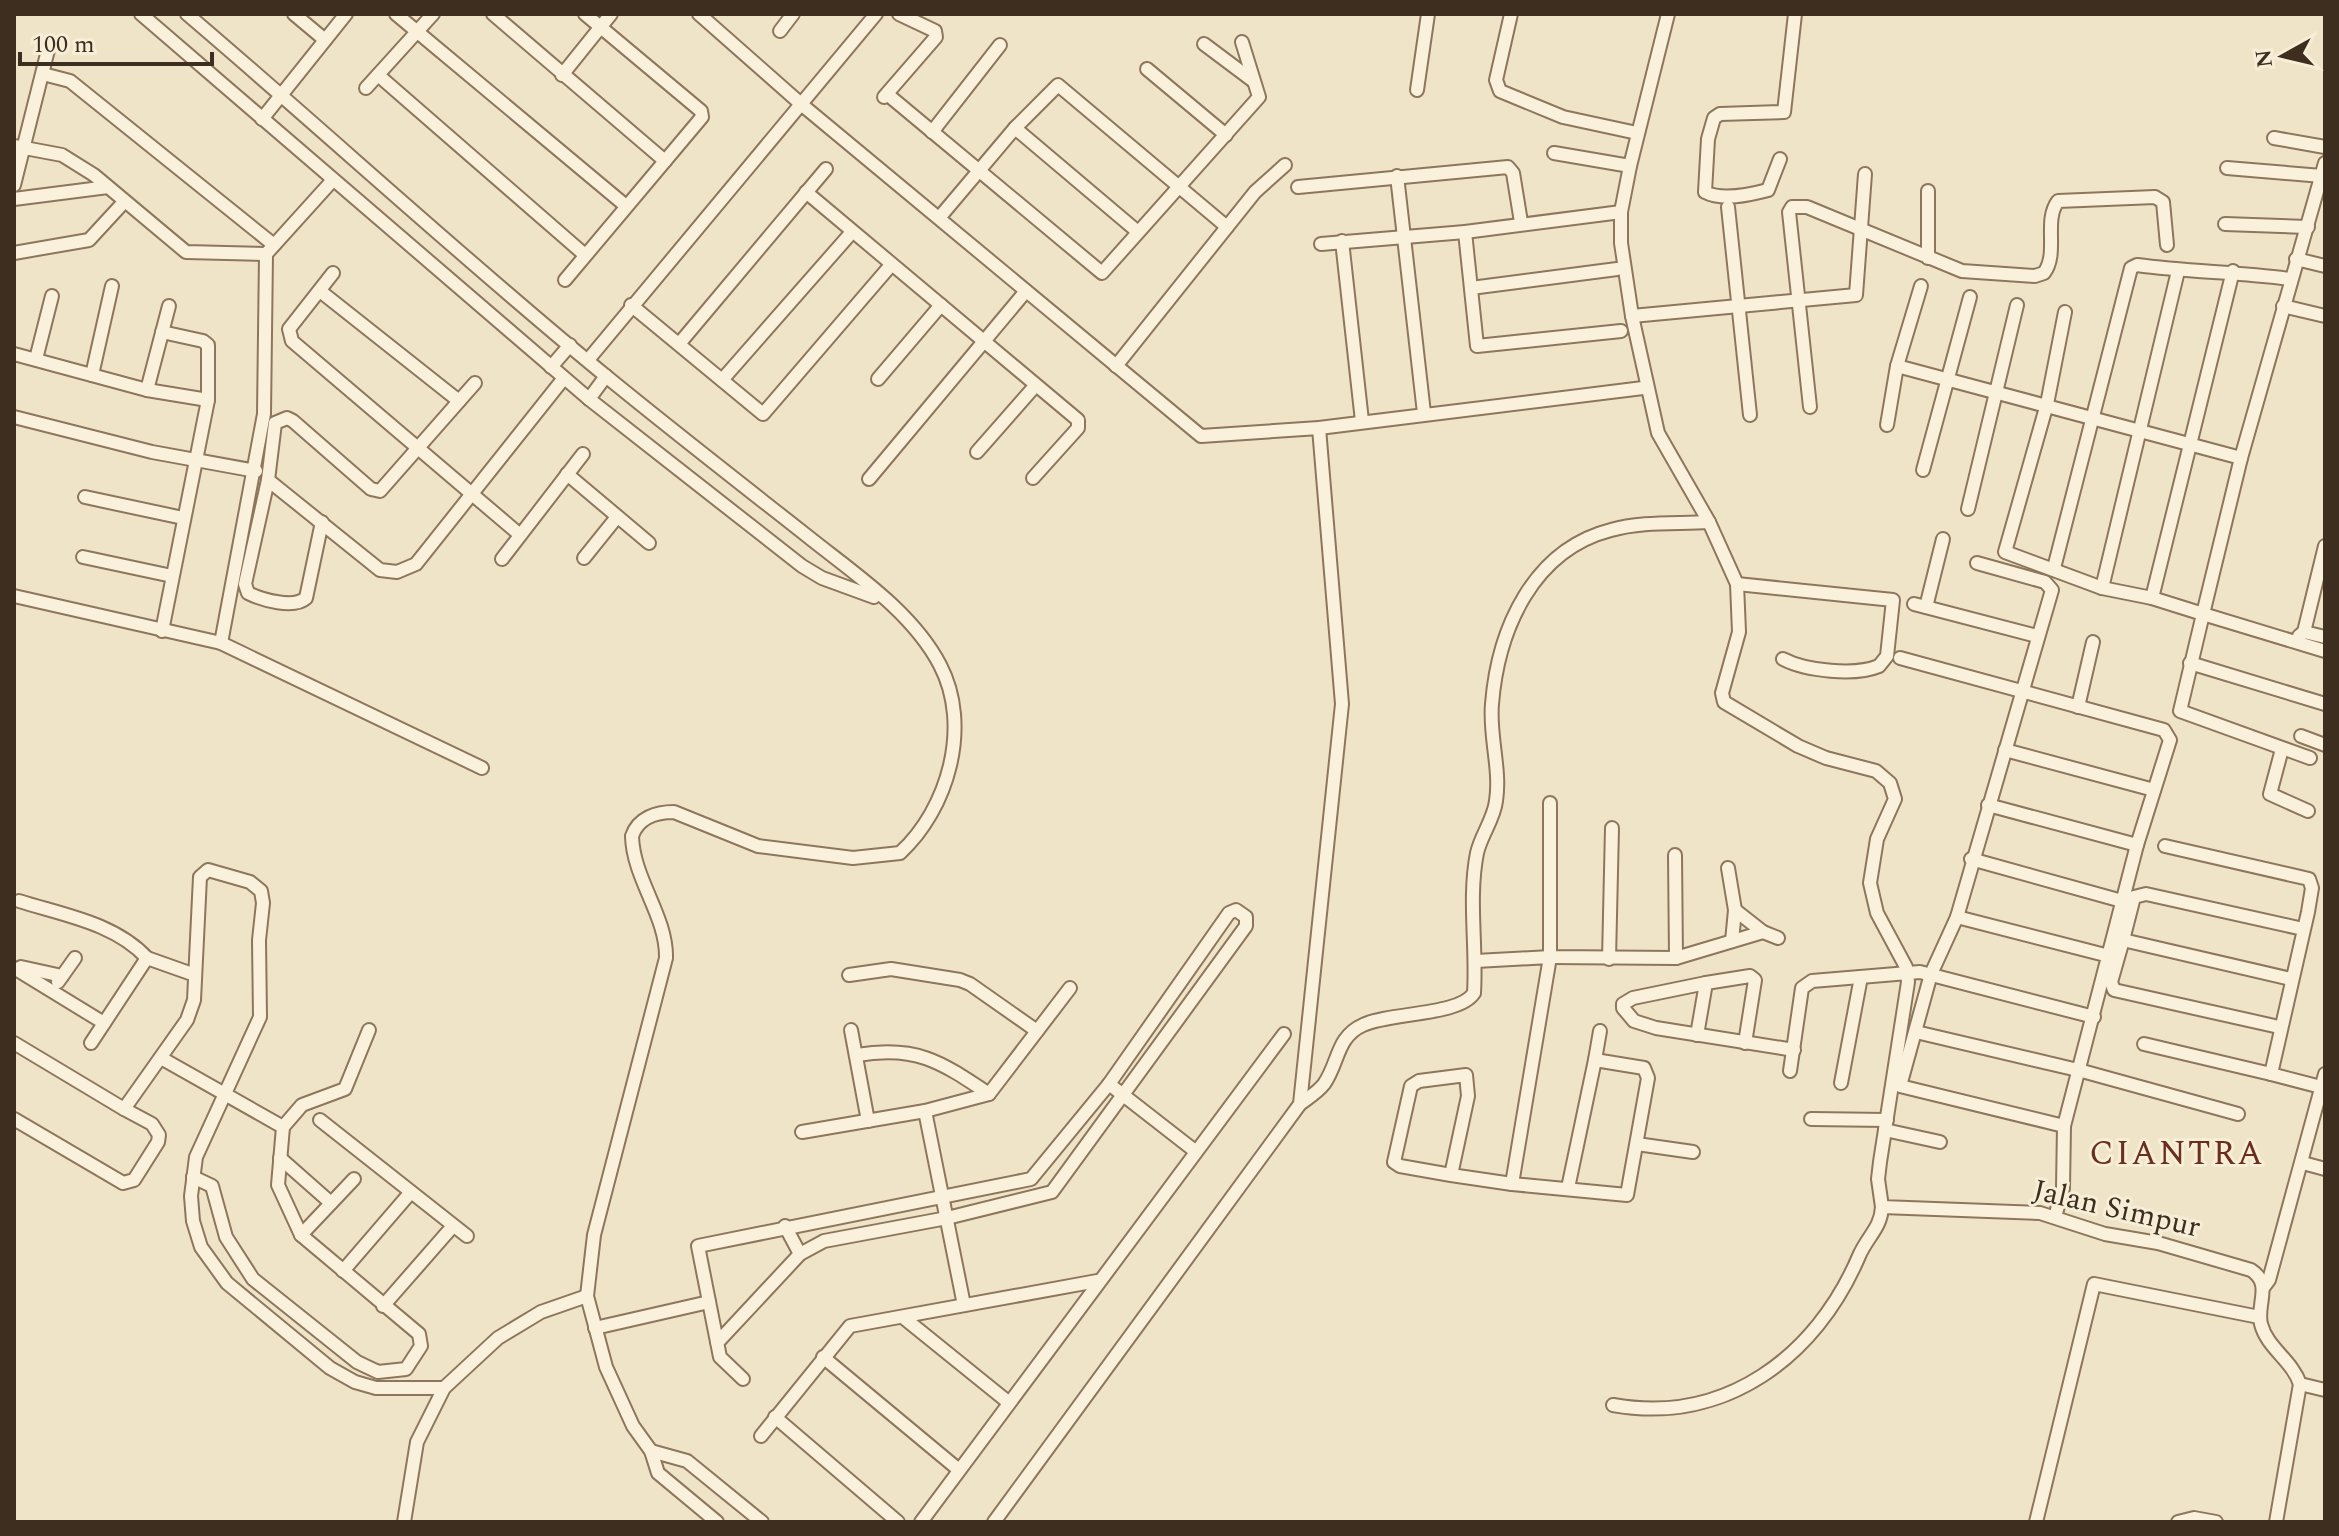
<svg xmlns="http://www.w3.org/2000/svg" width="2339" height="1536" font-family="Spectral,serif">
  <style>
    .lines { fill: none; stroke-linecap: round; stroke-linejoin: round }
    .minor-casing { stroke: #8d765c; stroke-width: 16 }
    .minor { stroke: #faf1dc; stroke-width: 12 }
    .labels { text-anchor: middle; stroke-width: 6; stroke-linejoin: round; paint-order: stroke }
    .street-label { font-size: 30px; fill: #3d2e20; stroke: #f7eed8 }
    .quarter-label { font-size: 34px; letter-spacing: 2px; fill: #6b2e1e; stroke: #f7eed8 }
  </style>
  <rect width="100%" height="100%" fill="#f0e4c8"/>
  <g class="lines">
    <defs>
      <g id="minor">
        <polyline points="141,14 589,399 802,566 822,578 874,597"/>
        <path d="M 187,14 C 328,134 464,260 607,377 C 673,431 740,483 806,535 C 852,572 912,611 940,665 C 972,726 948,809 900,853 L 853,858 L 758,846 L 674,812 C 656,812 638,818 632,836 C 633,879 667,916 666,958 L 594,1235 L 587,1296 L 606,1367 L 633,1426 L 651,1451 L 658,1473 L 717,1522"/>
        <polyline points="294,14 325,40"/>
        <polyline points="396,14 626,206"/>
        <polyline points="493,14 665,161"/>
        <polyline points="699,14 801,104 1201,436 1319,428 1643,388"/>
        <polyline points="1511,14 1496,80 1500,91 1563,117 1637,133"/>
        <path d="M 1668,14 L 1630,166 L 1621,212 L 1621,243 L 1632,316 L 1658,433 L 1709,522 L 1737,584 L 1739,632 L 1722,693 L 1724,702 L 1798,746 L 1826,758 L 1876,771 L 1890,783 L 1895,799 L 1877,839 L 1870,883 L 1877,913 L 1906,967 L 1908,982 L 1880,1162 L 1878,1179 L 1882,1207 L 2040,1213 L 2105,1234 L 2158,1243 L 2251,1270 C 2273,1284 2256,1305 2261,1324 C 2267,1348 2292,1360 2300,1384"/>
        <polyline points="780,31 793,14"/>
        <polyline points="1204,44 1252,80"/>
        <polyline points="1147,69 1226,135"/>
        <polyline points="43,74 70,81 274,245"/>
        <polyline points="378,75 585,255"/>
        <polyline points="562,75 611,14"/>
        <polyline points="366,88 433,14"/>
        <polyline points="1417,90 1428,14"/>
        <polyline points="887,94 1102,273 1259,97 1242,42"/>
        <polyline points="884,97 936,37 935,31 899,14"/>
        <polyline points="262,119 346,14"/>
        <polyline points="1015,128 1138,232"/>
        <polyline points="932,132 1000,45"/>
        <polyline points="2274,138 2325,147"/>
        <polyline points="14,146 62,155 94,175 186,252 266,254 332,181"/>
        <polyline points="1554,153 1630,166"/>
        <path d="M 1780,159 L 1768,190 C 1749,195 1722,201 1705,192 L 1708,139 L 1714,118 L 1720,114 L 1784,112 L 1795,14"/>
        <polyline points="2227,168 2322,176"/>
        <polyline points="1397,176 1424,413"/>
        <polyline points="14,185 48,50"/>
        <polyline points="1298,187 1508,167 1513,173 1521,222"/>
        <polyline points="806,192 1078,420 1078,428 1033,478"/>
        <polyline points="14,199 108,187"/>
        <polyline points="1728,207 1750,415"/>
        <polyline points="939,218 1015,128 1058,85 1227,227"/>
        <polyline points="2225,224 2308,227"/>
        <polyline points="1465,232 1477,346 1621,331"/>
        <polyline points="1342,241 1362,421"/>
        <polyline points="1321,244 1465,232 1621,212"/>
        <polyline points="14,253 89,240 124,202"/>
        <polyline points="1928,258 1928,191"/>
        <polyline points="2296,259 2325,266"/>
        <polyline points="333,273 289,329 292,341 519,534"/>
        <polyline points="565,280 702,117 701,111 585,14"/>
        <polyline points="1471,288 1617,269"/>
        <polyline points="320,291 459,401"/>
        <polyline points="631,305 763,414 891,265"/>
        <polyline points="2283,306 2325,316"/>
        <polyline points="2065,312 2047,404 2005,552 2102,588 2152,598 2203,614 2180,711 2310,758"/>
        <polyline points="1632,316 1856,295 1865,174"/>
        <polyline points="162,332 203,341 208,345 208,400 162,631"/>
        <polyline points="679,344 826,169"/>
        <polyline points="14,354 147,390 208,400"/>
        <polyline points="36,359 52,296"/>
        <polyline points="588,360 876,14"/>
        <polyline points="1116,366 1255,192 1285,165"/>
        <polyline points="1897,366 2241,458 2325,163"/>
        <polyline points="551,367 570,345"/>
        <polyline points="92,375 112,286"/>
        <polyline points="878,379 941,305"/>
        <polyline points="722,380 852,232"/>
        <polyline points="147,390 169,306"/>
        <polyline points="589,399 606,376"/>
        <path d="M 1810,407 L 1789,212 L 1792,207 L 1807,207 L 1962,271 L 2035,276 L 2044,273 C 2059,253 2043,221 2058,201 L 2155,197 L 2163,202 L 2167,245"/>
        <polyline points="14,417 152,452 256,471"/>
        <polyline points="1887,425 1897,366 1921,286"/>
        <polyline points="977,452 1035,386"/>
        <polyline points="2241,458 2203,614 2325,651"/>
        <polyline points="1923,470 1970,297"/>
        <polyline points="567,474 649,543"/>
        <polyline points="869,479 1026,291"/>
        <polyline points="268,480 380,570 397,572 416,564 564,378"/>
        <polyline points="85,497 183,518"/>
        <polyline points="1968,509 2017,305"/>
        <path d="M 322,522 L 306,598 C 294,609 262,600 248,593 L 245,584 L 268,480 L 275,423 L 287,418 L 293,421 L 371,489 L 380,491 L 475,383"/>
        <polyline points="83,557 172,576"/>
        <polyline points="584,558 617,517"/>
        <polyline points="502,559 583,454"/>
        <path d="M 2054,568 L 2131,268 L 2137,265 C 2188,272 2239,272 2290,279"/>
        <path d="M 1737,584 L 1893,600 L 1887,656 L 1879,666 C 1855,676 1806,671 1783,659"/>
        <polyline points="2102,588 2178,271"/>
        <polyline points="14,596 221,643 264,414 266,254"/>
        <polyline points="2152,598 2233,271"/>
        <polyline points="1914,604 2037,636"/>
        <polyline points="1926,607 1943,539"/>
        <polyline points="2304,632 2325,546"/>
        <polyline points="2299,636 2304,632 2325,637"/>
        <polyline points="221,643 482,768"/>
        <polyline points="1900,658 2164,730 2170,740 2137,845 2064,1126 1900,1086 1931,974 1957,917 2109,956"/>
        <polyline points="2190,663 2325,704"/>
        <polyline points="2078,707 2093,642"/>
        <polyline points="2301,736 2325,745"/>
        <polyline points="2282,749 2270,794 2308,811"/>
        <polyline points="2005,750 2154,790"/>
        <polyline points="1550,803 1550,957 1676,958 1763,932 1778,938"/>
        <polyline points="1988,805 2137,845"/>
        <polyline points="2165,846 2309,879 2312,888 2308,912 2271,1074 2321,1087"/>
        <polyline points="1675,855 1676,958"/>
        <polyline points="1971,859 2122,901"/>
        <polyline points="1728,868 1735,910 1732,941"/>
        <path d="M 19,901 C 63,915 115,923 147,958"/>
        <polyline points="1735,910 1763,932"/>
        <polyline points="1957,917 2052,590 2045,582 1977,563"/>
        <polyline points="2123,940 2111,982 2114,990 2279,1027"/>
        <polyline points="1609,959 1612,828"/>
        <polyline points="21,967 62,976"/>
        <polyline points="14,968 104,1023"/>
        <polyline points="849,975 891,969 960,980 970,984 1037,1031"/>
        <polyline points="2291,979 2123,940 2134,897 2146,894 2303,929"/>
        <polyline points="58,982 75,958"/>
        <polyline points="1706,983 1633,998 1623,1004 1623,1008 1634,1021 1656,1028 1794,1050"/>
        <polyline points="851,1030 868,1121"/>
        <polyline points="1916,1032 2082,1071 2238,1114"/>
        <polyline points="1697,1035 1706,983 1750,976 1755,980 1745,1043"/>
        <polyline points="14,1043 124,1109 187,1020 194,1000 200,877 208,870 250,882 261,891 263,903 259,940 260,1017 196,1157 191,1196 193,1221 201,1247 227,1283 330,1368 355,1382 376,1388 444,1388"/>
        <polyline points="91,1043 147,958 195,975"/>
        <polyline points="2144,1044 2271,1074"/>
        <path d="M 857,1055 C 917,1045 941,1062 989,1094"/>
        <polyline points="161,1058 283,1127 278,1185 301,1235 419,1334 421,1346 406,1369 378,1372 357,1362 253,1279 226,1237 212,1186 193,1177"/>
        <polyline points="1595,1060 1600,1031"/>
        <polyline points="1790,1071 1802,988 1812,981 1920,972 2094,1017"/>
        <polyline points="1841,1083 1861,977"/>
        <polyline points="1109,1084 1195,1151"/>
        <path d="M 1300,1104 C 1308,1098 1318,1092 1324,1084 C 1339,1063 1336,1037 1363,1025 C 1391,1012 1459,1016 1474,993 C 1477,947 1468,898 1477,853 C 1481,835 1494,819 1496,801 C 1501,769 1489,736 1492,704 C 1498,629 1533,550 1611,530 C 1642,521 1677,524 1709,522"/>
        <polyline points="925,1111 964,1305"/>
        <polyline points="14,1119 123,1183 134,1180 158,1142 159,1135 152,1124 124,1109"/>
        <polyline points="1811,1119 1887,1120"/>
        <polyline points="320,1120 467,1236"/>
        <polyline points="283,1127 302,1105 345,1089 369,1030"/>
        <polyline points="1885,1130 1940,1142"/>
        <polyline points="802,1132 925,1111 989,1094 1070,988"/>
        <polyline points="1637,1144 1693,1152"/>
        <polyline points="280,1158 331,1203"/>
        <polyline points="2303,1163 2325,1169"/>
        <polyline points="1451,1175 1400,1166 1394,1162 1411,1086 1419,1081 1466,1075 1468,1096 1451,1175 1512,1184 1550,957 1476,961"/>
        <polyline points="1512,1184 1627,1195 1648,1078 1644,1068 1595,1060 1568,1188"/>
        <polyline points="2055,1217 2063,1188 2064,1126"/>
        <polyline points="785,1226 800,1254"/>
        <polyline points="301,1235 354,1179"/>
        <polyline points="343,1271 411,1192"/>
        <polyline points="2263,1288 2269,1280 2325,1074"/>
        <polyline points="383,1306 453,1226"/>
        <polyline points="904,1318 1008,1402"/>
        <polyline points="595,1328 709,1302"/>
        <polyline points="717,1343 800,1254 824,1241 947,1218 1052,1192 1246,926 1246,917 1236,910 1229,913 1109,1084 1031,1179 698,1246 720,1357 743,1379"/>
        <polyline points="823,1357 959,1470"/>
        <polyline points="2300,1384 2325,1390"/>
        <path d="M 1613,1405 C 1725,1425 1816,1357 1859,1256 C 1867,1237 1881,1228 1882,1207"/>
        <polyline points="775,1417 898,1522"/>
        <polyline points="761,1436 850,1326 1097,1281"/>
        <polyline points="651,1451 687,1461 762,1522"/>
        <polyline points="404,1522 417,1442 444,1388 498,1338 541,1312 587,1296"/>
        <polyline points="921,1522 1284,1034"/>
        <polyline points="994,1522 1300,1104 1342,704 1319,428"/>
        <polyline points="2036,1522 2094,1284 2259,1317"/>
        <polyline points="2178,1522 2194,1518 2216,1522"/>
        <polyline points="2276,1522 2300,1384"/>
      </g>
    </defs>
    <!-- minor casing -->
    <use href="#minor" class="minor-casing"/>
    <!-- minor -->
    <use href="#minor" class="minor"/>
  </g>
  <g class="labels">
    <!-- street labels -->
    <g class="street-label">
      <text transform="translate(2117 1208) rotate(13)" y="10">Jalan Simpur</text>
    </g>
    <!-- quarter labels -->
    <g class="quarter-label">
      <text x="2177" y="1164">CIANTRA</text>
    </g>
  </g>
  <!-- border -->
  <rect width="2339" height="1536" fill="none" stroke="#3d2e20" stroke-width="32"/>
  <!-- north arrow -->
  <g transform="translate(2283 56) rotate(262)" stroke="#f7eed8" stroke-width="6" paint-order="stroke">
  <path d="M0-6L14 30L0 20L-14 30Z" fill="#3d2e20"/>
  <text y="-12" font-size="22" font-weight="bold" text-anchor="middle" fill="#3d2e20">N</text>
  </g>
  <!-- scale -->
  <path d="M20 52v12h192v-12" fill="none" stroke="#3d2e20" stroke-width="4"/>
  <text x="32" y="52" font-size="24" fill="#3d2e20" stroke="#f7eed8" stroke-width="6" paint-order="stroke">100 m</text>
</svg>
